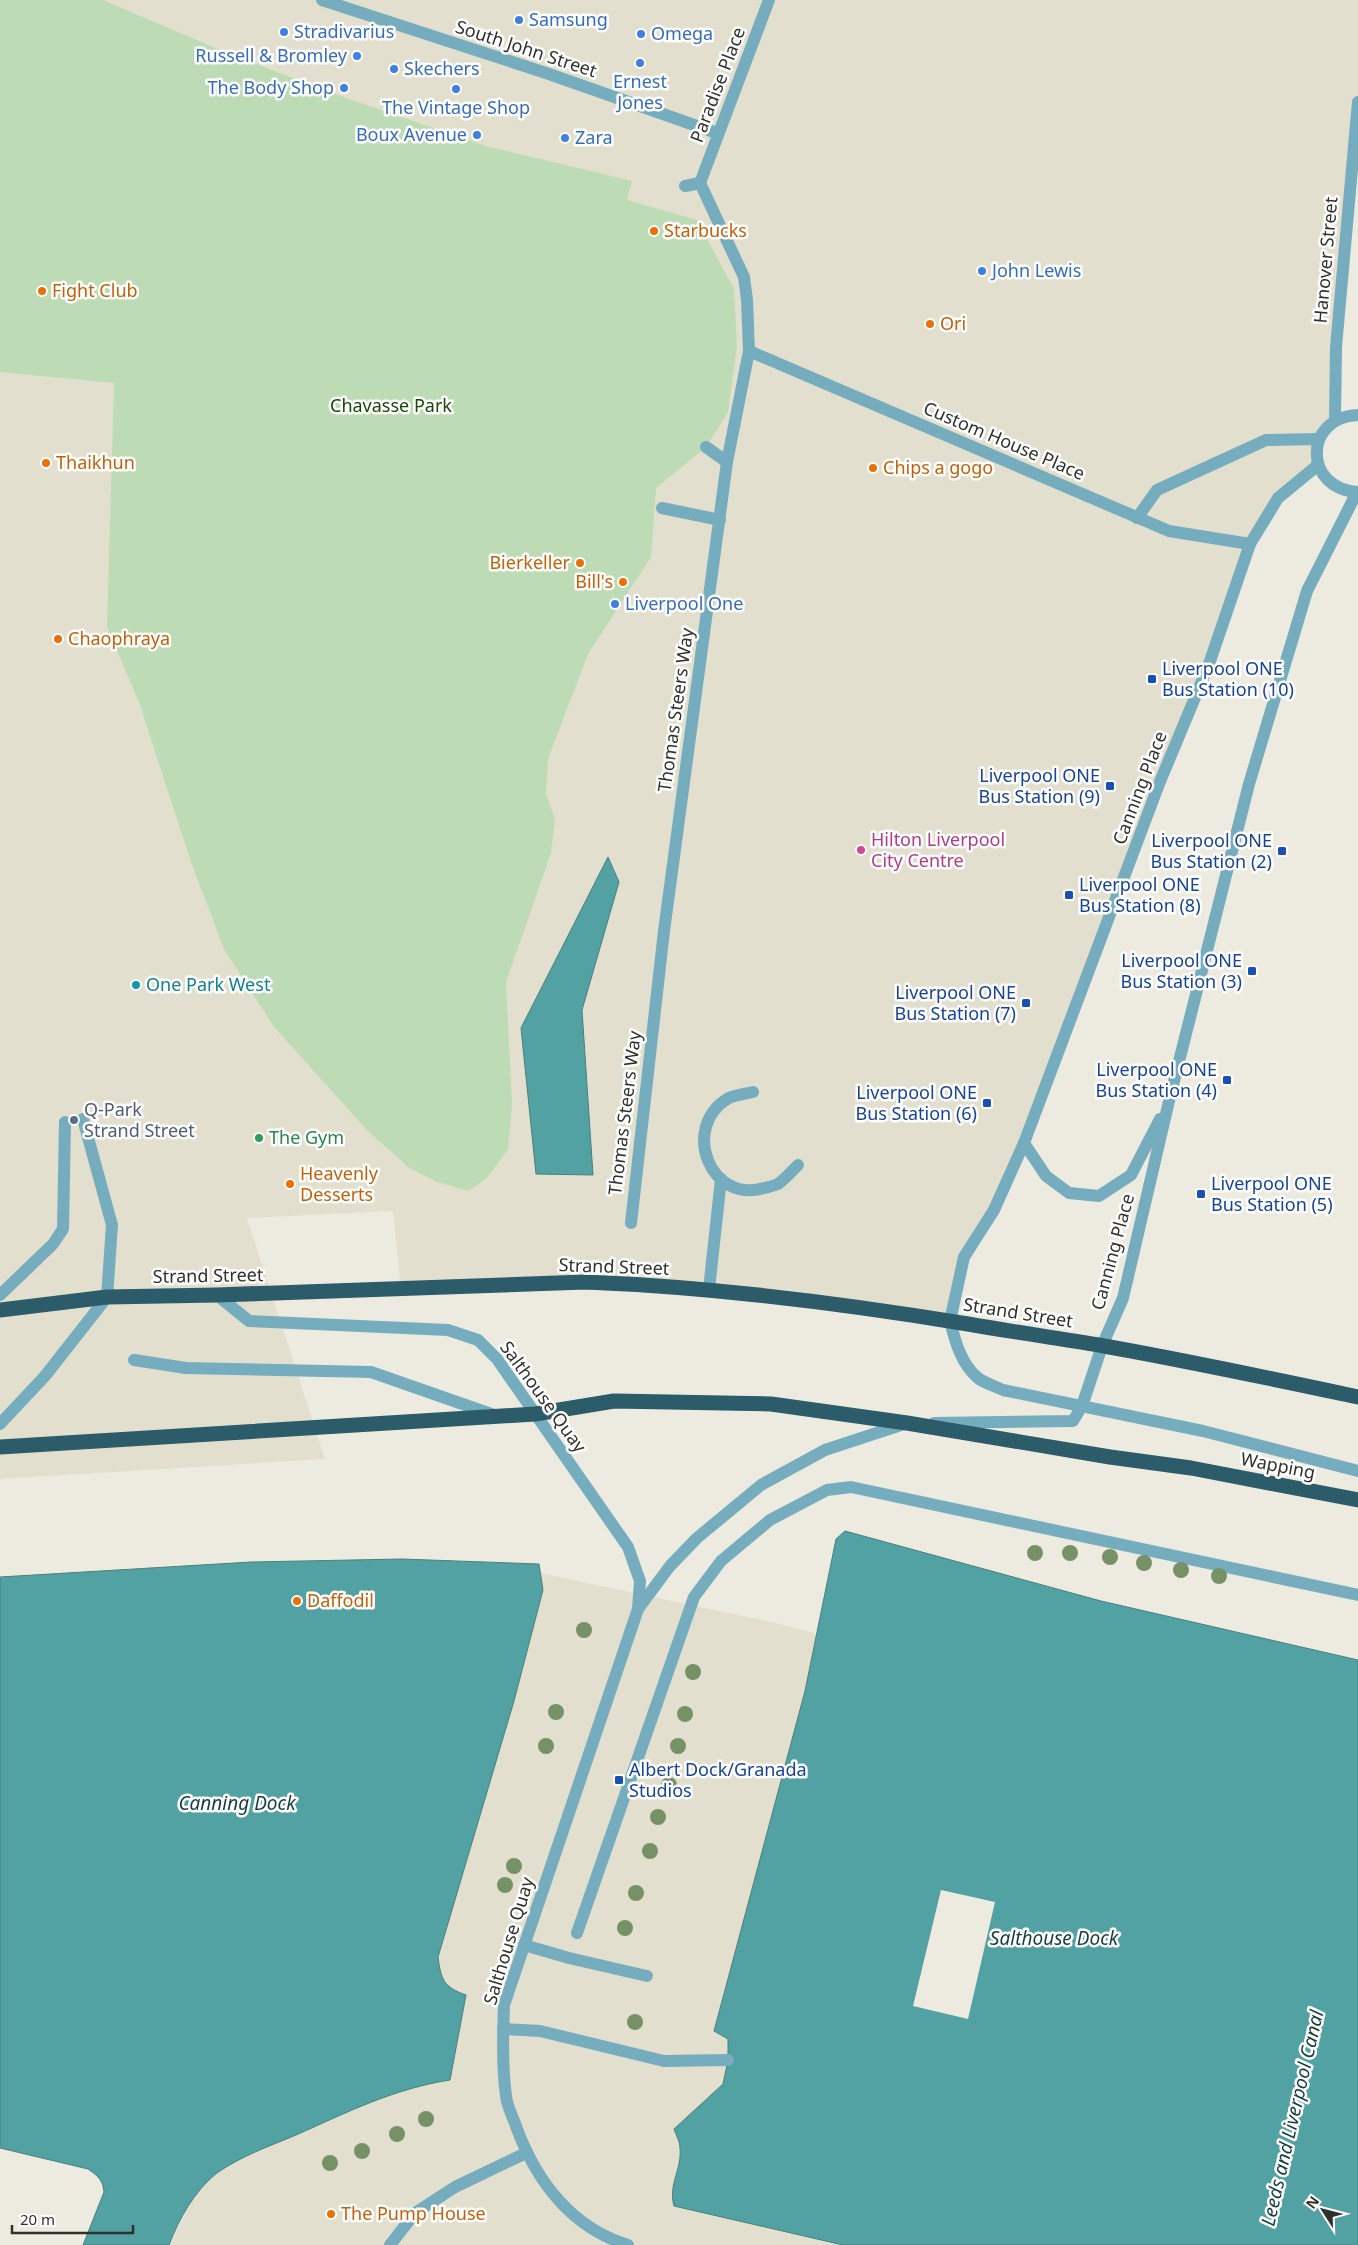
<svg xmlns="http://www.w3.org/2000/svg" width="1358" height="2245" font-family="'Noto Sans',sans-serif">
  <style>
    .built { fill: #e2dfce }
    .green { fill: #bddcb5 }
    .water { fill: #52a2a3; stroke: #48807f }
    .pier { fill: #edebe0 }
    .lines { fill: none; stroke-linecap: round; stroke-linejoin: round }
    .lane { stroke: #76adbe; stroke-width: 12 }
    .street { stroke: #76adbe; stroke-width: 12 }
    .highway { stroke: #2c5b69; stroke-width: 15 }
    .tree { fill: #779167 }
    .shop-dot { fill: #3f7fe0; stroke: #fff; stroke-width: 2 }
    .food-dot { fill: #e8710a; stroke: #fff; stroke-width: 2 }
    .transit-dot { fill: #1a4fb4; stroke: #fff; stroke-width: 2 }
    .hotel-dot { fill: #d1479c; stroke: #fff; stroke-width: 2 }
    .culture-dot { fill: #0f9aa8; stroke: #fff; stroke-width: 2 }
    .service-dot { fill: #5c6f8a; stroke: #fff; stroke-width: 2 }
    .leisure-dot { fill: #2e9e5b; stroke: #fff; stroke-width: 2 }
    .labels { text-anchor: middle; stroke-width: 5; stroke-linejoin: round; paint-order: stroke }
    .shop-label { font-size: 18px; fill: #366cbe; stroke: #fff; text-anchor: start }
    .street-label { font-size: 18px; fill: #31312c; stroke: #fff }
    .food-label { font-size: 18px; fill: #c56008; stroke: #fff; text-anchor: start }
    .park-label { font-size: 18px; fill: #164804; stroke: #fff }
    .transit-label { font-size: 18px; fill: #164399; stroke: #fff; text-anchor: end }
    .hotel-label { font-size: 18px; fill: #b23c85; stroke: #fff; text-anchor: start }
    .culture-label { font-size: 18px; fill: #0d838f; stroke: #fff; text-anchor: start }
    .service-label { font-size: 18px; fill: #4e5e75; stroke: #fff; text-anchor: start }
    .leisure-label { font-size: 18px; fill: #27864d; stroke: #fff; text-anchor: start }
    .water-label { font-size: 19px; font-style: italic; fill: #163d3d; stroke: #fff }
  </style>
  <rect width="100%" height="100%" fill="#edebe0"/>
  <!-- built -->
  <g class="built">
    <polygon points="0,0 1358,0 1358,102 1335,420 1325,428 1318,465 1278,498 1250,544 1024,1143 964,1257 950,1321 709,1289 401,1289 393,1211 247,1218 325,1459 0,1479"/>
    <polygon points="540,1573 780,1624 817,1634 805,1691 714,2030 728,2039 728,2060 723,2084 674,2129 680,2146 680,2161 671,2195 805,2236 843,2245 169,2245 196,2193 217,2173 240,2159 388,2095 419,2085 450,2080 452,1990 441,1978 438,1957 514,1701 543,1590"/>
  </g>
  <!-- green -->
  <polygon class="green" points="0,0 103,0 232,55 346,98 486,146 632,181 627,200 697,220 734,289 737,346 728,412 706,447 656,488 651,557 588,654 548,759 546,793 555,820 551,853 506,982 512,1105 508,1149 487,1178 468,1191 437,1182 408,1167 367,1130 274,1027 224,949 191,862 139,702 107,627 114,383 0,372"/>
  <!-- water -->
  <g class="water">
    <polygon points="608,857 619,882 582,1010 593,1175 536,1174 521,1028"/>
    <path d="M 845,1531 L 1101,1601 L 1358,1660 L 1358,2245 L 843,2245 L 674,2206 C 668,2184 682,2170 680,2148 C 680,2142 676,2135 674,2129 L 723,2084 L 728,2060 L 728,2039 L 714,2031 L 805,1691 L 836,1539 Z"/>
    <path d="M 402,1559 L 539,1564 L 543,1590 L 514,1701 L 438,1957 C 441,1979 443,1987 466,1995 L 450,2080 C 393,2089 348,2112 296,2135 C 270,2146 241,2156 217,2173 C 195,2190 179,2219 169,2245 L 83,2245 L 104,2192 C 103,2180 98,2176 88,2169 L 0,2148 L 0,1577 L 251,1562 Z"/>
  </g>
  <!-- pier -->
  <polygon class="pier" points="941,1890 995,1902 968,2019 913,2006"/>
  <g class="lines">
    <!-- lane -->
    <g class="lane">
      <polyline points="1137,518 1157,490 1266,440 1319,439"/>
      <path d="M 753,1092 C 745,1094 733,1095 727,1099 C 681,1128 710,1204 764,1188 C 768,1187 774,1186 778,1184 C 785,1179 792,1171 798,1165"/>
      <polyline points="83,1119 112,1225"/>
      <polyline points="1024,1143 1046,1176 1069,1193 1099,1196 1131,1175 1160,1119"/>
      <polyline points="709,1289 721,1179"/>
      <polyline points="0,1295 53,1244 63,1229 65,1122"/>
      <polyline points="950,1321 964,1257 994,1210 1024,1143 1159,784 1209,664 1250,544 1278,498 1318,465"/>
      <polyline points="1102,1346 1123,1298 1169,1101 1249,784 1307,591 1357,492"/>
      <polyline points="134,1360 186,1368 371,1372 494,1415"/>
      <polyline points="524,1945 569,1958 647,1976"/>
      <polyline points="503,2029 540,2031 664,2061 728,2060"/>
    </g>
    <!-- street -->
    <g class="street">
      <polyline points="322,0 546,73 717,133"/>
      <polyline points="700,183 769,0"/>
      <polyline points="685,186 700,183"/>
      <polyline points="749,351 1169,531 1250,544"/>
      <path d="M 1358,415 C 1303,417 1303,489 1358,492"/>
      <polyline points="1335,420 1336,347 1358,102"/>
      <polyline points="706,447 727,462"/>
      <polyline points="662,508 720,520"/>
      <polyline points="631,1223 664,931 727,462 749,351 747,300 744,277 700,183"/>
      <path d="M 217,1295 L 249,1321 L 448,1330 L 478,1340 L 497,1359 L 628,1547 L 640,1581 L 638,1609 L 504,2005 C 503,2035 502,2067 506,2096 C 507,2107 514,2119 517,2129 C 537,2182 572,2228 628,2245"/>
      <path d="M 950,1321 C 955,1341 961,1364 978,1378 C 984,1383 995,1386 1003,1390 L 1203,1431 L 1358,1471"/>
      <polyline points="934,1423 1073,1421 1082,1406 1102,1346"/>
      <polyline points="0,1424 45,1376 107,1297 112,1225"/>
      <polyline points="638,1609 670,1566 697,1538 761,1485 825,1450 907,1423"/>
      <polyline points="577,1933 694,1597 721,1561 770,1520 827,1490 851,1487 1358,1595"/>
      <polyline points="390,2245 415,2213 455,2187 526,2153"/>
    </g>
    <!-- highway -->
    <g class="highway">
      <path d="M 0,1310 L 107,1297 L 217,1295 L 585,1282 C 713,1287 841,1303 968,1324 C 1013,1332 1058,1338 1104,1346 C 1189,1361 1273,1379 1358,1397"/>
      <polyline points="0,1447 535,1414 614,1401 771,1404 907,1423 1110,1457 1191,1468 1358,1500"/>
    </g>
  </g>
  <!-- trees -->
  <g class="tree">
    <circle cx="1035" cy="1553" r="8"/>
    <circle cx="1070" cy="1553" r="8"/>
    <circle cx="1110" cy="1557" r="8"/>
    <circle cx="1144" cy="1563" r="8"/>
    <circle cx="1181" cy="1570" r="8"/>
    <circle cx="1219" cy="1576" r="8"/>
    <circle cx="584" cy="1630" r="8"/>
    <circle cx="693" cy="1672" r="8"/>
    <circle cx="556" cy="1712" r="8"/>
    <circle cx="685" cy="1714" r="8"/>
    <circle cx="546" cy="1746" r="8"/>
    <circle cx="678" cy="1746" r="8"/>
    <circle cx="669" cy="1785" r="8"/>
    <circle cx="658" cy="1817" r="8"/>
    <circle cx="650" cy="1851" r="8"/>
    <circle cx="514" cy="1866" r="8"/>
    <circle cx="505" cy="1885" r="8"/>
    <circle cx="636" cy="1893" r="8"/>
    <circle cx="625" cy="1928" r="8"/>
    <circle cx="635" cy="2022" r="8"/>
    <circle cx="426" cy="2119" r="8"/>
    <circle cx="397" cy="2134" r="8"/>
    <circle cx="362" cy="2151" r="8"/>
    <circle cx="330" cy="2163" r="8"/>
  </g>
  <!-- markers -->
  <g class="shop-dot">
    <circle cx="519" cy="20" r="5"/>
    <circle cx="284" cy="32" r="5"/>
    <circle cx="641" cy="34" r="5"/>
    <circle cx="357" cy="56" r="5"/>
    <circle cx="640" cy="63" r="5"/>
    <circle cx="394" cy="69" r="5"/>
    <circle cx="344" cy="88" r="5"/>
    <circle cx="456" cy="89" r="5"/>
    <circle cx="477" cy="135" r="5"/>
    <circle cx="565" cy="138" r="5"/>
    <circle cx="982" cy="271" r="5"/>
    <circle cx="615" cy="604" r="5"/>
  </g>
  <g class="food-dot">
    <circle cx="654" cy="231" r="5"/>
    <circle cx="42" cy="291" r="5"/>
    <circle cx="930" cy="324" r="5"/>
    <circle cx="46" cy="463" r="5"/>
    <circle cx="873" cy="468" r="5"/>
    <circle cx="580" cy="563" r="5"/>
    <circle cx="623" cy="582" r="5"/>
    <circle cx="58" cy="639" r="5"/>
    <circle cx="290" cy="1184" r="5"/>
    <circle cx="297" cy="1601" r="5"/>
    <circle cx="331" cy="2214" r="5"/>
  </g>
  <g class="transit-dot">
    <rect x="1147" y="674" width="10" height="10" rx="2.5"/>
    <rect x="1105" y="781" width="10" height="10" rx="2.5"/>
    <rect x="1277" y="846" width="10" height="10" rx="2.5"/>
    <rect x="1064" y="890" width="10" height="10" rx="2.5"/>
    <rect x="1247" y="966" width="10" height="10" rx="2.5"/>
    <rect x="1021" y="998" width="10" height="10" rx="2.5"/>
    <rect x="1222" y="1075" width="10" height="10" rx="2.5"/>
    <rect x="982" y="1098" width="10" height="10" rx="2.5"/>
    <rect x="1196" y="1189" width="10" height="10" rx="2.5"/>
    <rect x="614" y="1775" width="10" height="10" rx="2.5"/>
  </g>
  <circle class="hotel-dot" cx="861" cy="850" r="5"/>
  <circle class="culture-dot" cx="136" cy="985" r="5"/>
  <circle class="service-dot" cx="74" cy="1120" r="5"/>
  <circle class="leisure-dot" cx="259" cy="1138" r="5"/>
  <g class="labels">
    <!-- shop labels -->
    <g class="shop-label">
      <text x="529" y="26">Samsung</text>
      <text x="294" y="38">Stradivarius</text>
      <text x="651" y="40">Omega</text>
      <text x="347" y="62" text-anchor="end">Russell &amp; Bromley</text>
      <text x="404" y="75">Skechers</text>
      <text x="640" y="88" text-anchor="middle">Ernest<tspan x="640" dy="21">Jones</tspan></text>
      <text x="334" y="94" text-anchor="end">The Body Shop</text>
      <text x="456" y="114" text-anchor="middle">The Vintage Shop</text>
      <text x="467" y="141" text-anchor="end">Boux Avenue</text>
      <text x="575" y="144">Zara</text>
      <text x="992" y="277">John Lewis</text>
      <text x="625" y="610">Liverpool One</text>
    </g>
    <!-- street labels -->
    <g class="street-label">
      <text transform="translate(526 49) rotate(18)" y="6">South John Street</text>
      <text transform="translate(718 85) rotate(-69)" y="6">Paradise Place</text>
      <text transform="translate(1326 260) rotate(-85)" y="6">Hanover Street</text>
      <text transform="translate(1004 441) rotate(23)" y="6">Custom House Place</text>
      <text transform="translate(676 710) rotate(-82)" y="6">Thomas Steers Way</text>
      <text transform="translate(1140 788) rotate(-69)" y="6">Canning Place</text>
      <text transform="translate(625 1113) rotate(-83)" y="6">Thomas Steers Way</text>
      <text transform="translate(1113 1252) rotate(-75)" y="6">Canning Place</text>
      <text transform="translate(614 1267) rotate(2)" y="6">Strand Street</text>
      <text transform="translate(208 1276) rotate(-1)" y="6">Strand Street</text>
      <text transform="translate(1018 1313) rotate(9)" y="6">Strand Street</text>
      <text transform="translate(543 1397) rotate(54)" y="6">Salthouse Quay</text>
      <text transform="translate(1278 1466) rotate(11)" y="6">Wapping</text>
      <text transform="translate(509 1941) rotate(-73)" y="6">Salthouse Quay</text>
    </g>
    <!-- food labels -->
    <g class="food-label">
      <text x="664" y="237">Starbucks</text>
      <text x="52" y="297">Fight Club</text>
      <text x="940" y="330">Ori</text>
      <text x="56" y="469">Thaikhun</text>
      <text x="883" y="474">Chips a gogo</text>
      <text x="570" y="569" text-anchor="end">Bierkeller</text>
      <text x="613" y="588" text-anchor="end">Bill's</text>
      <text x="68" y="645">Chaophraya</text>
      <text x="300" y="1180">Heavenly<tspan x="300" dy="21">Desserts</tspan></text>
      <text x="307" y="1607">Daffodil</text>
      <text x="341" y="2220">The Pump House</text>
    </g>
    <!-- park labels -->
    <g class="park-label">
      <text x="391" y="412">Chavasse Park</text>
    </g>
    <!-- transit labels -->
    <g class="transit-label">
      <text x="1162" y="675" text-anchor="start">Liverpool ONE<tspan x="1162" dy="21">Bus Station (10)</tspan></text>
      <text x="1100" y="782">Liverpool ONE<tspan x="1100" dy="21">Bus Station (9)</tspan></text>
      <text x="1272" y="847">Liverpool ONE<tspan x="1272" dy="21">Bus Station (2)</tspan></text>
      <text x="1079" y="891" text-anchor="start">Liverpool ONE<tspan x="1079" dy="21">Bus Station (8)</tspan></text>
      <text x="1242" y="967">Liverpool ONE<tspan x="1242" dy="21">Bus Station (3)</tspan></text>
      <text x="1016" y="999">Liverpool ONE<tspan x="1016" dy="21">Bus Station (7)</tspan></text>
      <text x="1217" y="1076">Liverpool ONE<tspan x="1217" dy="21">Bus Station (4)</tspan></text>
      <text x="977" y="1099">Liverpool ONE<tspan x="977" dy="21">Bus Station (6)</tspan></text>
      <text x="1211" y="1190" text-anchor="start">Liverpool ONE<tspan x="1211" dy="21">Bus Station (5)</tspan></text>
      <text x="629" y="1776" text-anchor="start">Albert Dock/Granada<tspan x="629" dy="21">Studios</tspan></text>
    </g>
    <!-- hotel labels -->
    <g class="hotel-label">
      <text x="871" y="846">Hilton Liverpool<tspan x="871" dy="21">City Centre</tspan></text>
    </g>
    <!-- culture labels -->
    <g class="culture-label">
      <text x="146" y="991">One Park West</text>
    </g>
    <!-- service labels -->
    <g class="service-label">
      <text x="84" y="1116">Q-Park<tspan x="84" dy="21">Strand Street</tspan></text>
    </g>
    <!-- leisure labels -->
    <g class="leisure-label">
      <text x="269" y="1144">The Gym</text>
    </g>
    <!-- water labels -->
    <g class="water-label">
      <text x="237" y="1810">Canning Dock</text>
      <text x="1054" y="1945">Salthouse Dock</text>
      <text transform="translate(1292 2118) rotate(-77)" y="7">Leeds and Liverpool Canal</text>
    </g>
  </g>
  <!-- north arrow -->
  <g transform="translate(1323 2210) rotate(306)" stroke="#ffffff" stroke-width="4" paint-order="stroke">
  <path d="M0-4L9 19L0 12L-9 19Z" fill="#31312c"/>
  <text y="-8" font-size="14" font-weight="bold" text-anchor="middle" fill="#31312c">N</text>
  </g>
  <!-- scale -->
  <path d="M12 2225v8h121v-8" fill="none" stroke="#31312c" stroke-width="2.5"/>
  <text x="20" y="2225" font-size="15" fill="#31312c" stroke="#ffffff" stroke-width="4" paint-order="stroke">20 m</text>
</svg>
